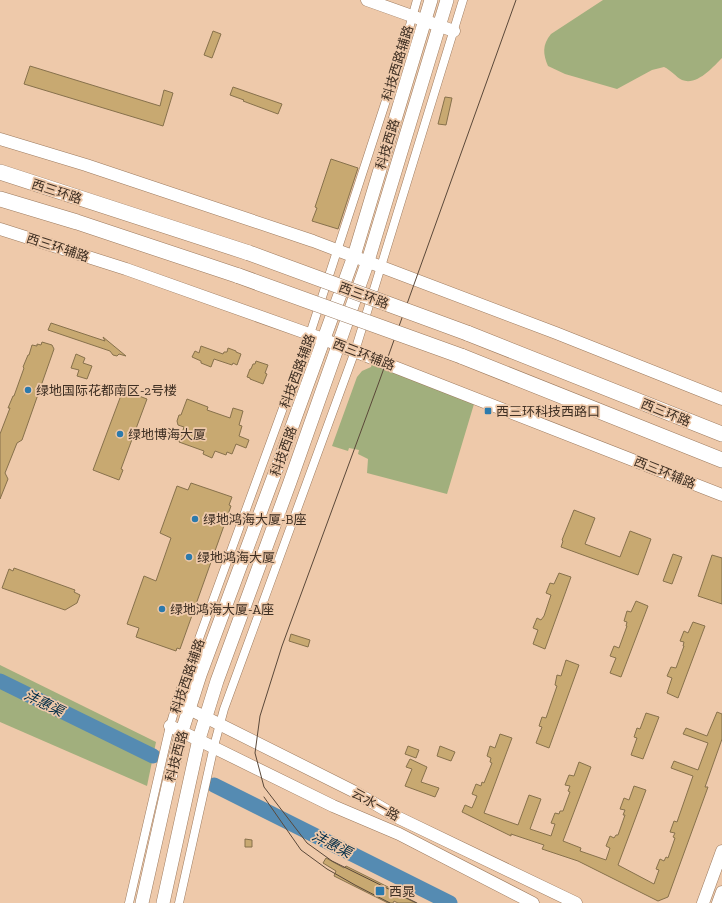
<svg xmlns="http://www.w3.org/2000/svg" width="722" height="903" font-family="'Zilla Slab','Noto Sans SC',serif">
  <style>
    .green { fill: #a1af7d }
    .lines { fill: none; stroke-linecap: round; stroke-linejoin: round }
    .river { stroke: #558bb2; stroke-width: 15 }
    .building { fill: #c8a971; stroke: #87714c }
    .street-casing { stroke: #9c7a5e; stroke-width: 9 }
    .secondary-casing { stroke: #9c7a5e; stroke-width: 13 }
    .primary-casing { stroke: #9c7a5e; stroke-width: 14 }
    .highway-casing { stroke: #9c7a5e; stroke-width: 16 }
    .street { stroke: #fff; stroke-width: 8 }
    .secondary { stroke: #fff; stroke-width: 12 }
    .primary { stroke: #fff; stroke-width: 13 }
    .highway { stroke: #fff; stroke-width: 15 }
    .tram { stroke: #5a4839; stroke-width: 1 }
    .highway-bridge-casing { stroke: #9c7a5e; stroke-width: 16; stroke-linecap: butt }
    .highway-bridge { stroke: #fff; stroke-width: 15 }
    .poi-dot { fill: #2c7aac; stroke: #eec9aa; stroke-width: 1.5 }
    .labels { text-anchor: middle; stroke-width: 3.5; stroke-linejoin: round; paint-order: stroke }
    .street-label { font-size: 13px; fill: #3e2f23; stroke: #eec9aa }
    .poi-label { font-size: 13px; fill: #3e2f23; stroke: #eec9aa; text-anchor: start }
    .water-label { font-size: 14px; font-style: italic; fill: #002c47; stroke: #eec9aa }
  </style>
  <rect width="100%" height="100%" fill="#eec9aa"/>
  <!-- green -->
  <g class="green">
    <path d="M 603,0 L 722,0 L 722,58 C 713,67 697,86 682,80 C 676,77 671,70 664,67 L 652,70 L 617,89 L 565,74 L 548,66 C 543,54 542,45 551,34 Z"/>
    <polygon points="372,363 474,404 447,494 367,473 368,459 358,454 359,450 349,448 348,451 332,446 357,377 362,371 371,367"/>
    <polygon points="0,665 156,742 147,786 0,722"/>
  </g>
  <g class="lines">
    <!-- river -->
    <g class="river">
      <polyline points="0,681 153,756"/>
      <polyline points="214,785 450,903"/>
    </g>
  </g>
  <!-- building -->
  <g class="building">
    <polygon points="213,31 221,34 212,58 204,55"/>
    <polygon points="30,66 160,106 164,90 173,93 163,126 24,84"/>
    <polygon points="233,87 282,104 278,114 243,101 244,100 230,95"/>
    <polygon points="445,97 452,98 446,125 438,124"/>
    <polygon points="331,159 358,168 338,229 312,221 317,208 315,207"/>
    <polygon points="51,323 105,341 103,337 126,356 119,354 117,356 113,355 110,351 48,330"/>
    <polygon points="42,342 52,345 54,349 22,440 17,443 5,473 8,479 0,499 0,434 10,408 8,408 13,396 14,396 24,368 23,367 28,355 29,355 32,345 37,346 37,344 41,345"/>
    <polygon points="201,346 223,354 224,352 227,352 228,348 236,351 236,352 241,354 237,365 233,363 232,365 214,359 211,367 201,363 201,361 192,357 195,351 199,353"/>
    <polygon points="76,354 85,358 83,363 92,366 87,379 77,376 79,370 71,368"/>
    <polygon points="256,361 268,365 265,373 267,374 263,384 250,379 250,378 247,377 250,369 251,369 253,364 255,364"/>
    <polygon points="123,390 147,399 121,469 123,470 119,480 93,470"/>
    <polygon points="187,399 208,407 207,410 230,418 233,408 243,411 239,425 242,426 239,436 249,440 246,448 236,444 232,454 227,452 226,455 215,451 212,458 203,454 204,451 179,442 184,427 178,425 177,421 179,415 181,415"/>
    <polygon points="191,483 232,497 229,505 231,506 180,649 177,648 176,651 136,637 139,628 127,624 144,576 156,581 171,538 160,533 177,486 188,490"/>
    <polygon points="574,510 595,518 585,544 620,557 630,531 651,539 638,575 561,547 563,541 562,540"/>
    <polygon points="673,554 682,557 672,584 663,581"/>
    <polygon points="712,555 722,558 722,604 698,596"/>
    <polygon points="14,568 75,590 74,592 80,595 77,603 65,610 2,588 9,569 13,571"/>
    <polygon points="559,573 571,577 545,649 533,644 538,630 533,628 537,618 541,620 544,616 551,595 546,593 550,583 554,584"/>
    <polygon points="636,601 648,606 621,677 610,673 616,658 610,656 614,646 619,648 627,626 626,626 627,622 624,621 627,611 631,612"/>
    <polygon points="693,622 705,626 678,698 667,693 672,678 667,676 671,667 676,668 684,646 683,646 684,642 680,641 684,631 688,633"/>
    <polygon points="291,634 310,640 308,647 289,641"/>
    <polygon points="566,660 579,665 549,748 536,743 542,727 539,726 542,717 546,718 557,686 555,685 557,675 561,676"/>
    <polygon points="717,712 722,714 722,739 705,787 708,787 668,897 658,901 578,861 542,849 544,845 511,834 511,836 462,812 465,805 472,808 477,796 472,794 476,784 481,786 482,782 484,783 492,763 490,762 491,758 487,756 490,746 495,748 500,734 512,738 484,813 518,825 529,795 541,799 530,829 551,836 555,824 551,823 555,813 559,814 560,811 563,811 570,792 568,791 570,786 565,785 569,775 574,776 579,762 591,767 563,841 581,848 580,851 606,860 610,848 606,846 610,836 614,838 616,835 618,835 625,815 623,815 625,810 620,809 624,798 629,800 634,786 646,790 618,865 654,884 659,870 656,869 660,859 664,861 666,857 668,858 675,838 673,837 675,833 670,832 674,821 677,822 693,776 671,768 674,761 698,770 708,743 683,734 686,728 707,736"/>
    <polygon points="646,713 659,717 643,759 631,755 637,738 634,737 637,728 640,729"/>
    <polygon points="408,746 419,750 416,758 405,754"/>
    <polygon points="440,746 455,752 451,761 437,756"/>
    <polygon points="410,759 427,767 421,782 439,788 435,797 405,786 412,769 406,767"/>
    <polygon points="245,839 252,840 252,847 245,847"/>
    <polygon points="326,858 344,868 346,866 398,892 397,894 416,903 398,903 394,901 393,903 388,903 334,876 336,871 323,863"/>
  </g>
  <g class="lines">
    <defs>
      <g id="street">
        <polyline points="129,903 170,726 181,688 310,334 407,36 417,0"/>
        <polyline points="179,903 214,746 224,709 355,351 463,0"/>
      </g>
      <g id="secondary">
        <polyline points="367,0 454,31"/>
        <polyline points="0,139 86,165 313,241 556,333 722,399"/>
        <polyline points="0,229 126,269 323,339 722,495"/>
        <polyline points="177,703 353,791 399,818 576,903"/>
        <polyline points="170,726 333,806 399,834 533,903"/>
        <polyline points="703,903 722,851"/>
        <polyline points="718,903 722,892"/>
      </g>
      <g id="primary">
        <polyline points="142,903 170,778 182,731 200,675 282,454 354,256 431,0"/>
        <polyline points="163,903 199,739 217,681 290,482 368,261 447,0"/>
      </g>
      <g id="highway">
        <polyline points="0,172 249,253"/>
        <polyline points="0,199 77,222 239,276"/>
        <polyline points="467,333 722,434"/>
        <polyline points="461,356 722,460"/>
      </g>
    </defs>
    <!-- street casing -->
    <use href="#street" class="street-casing"/>
    <!-- secondary casing -->
    <use href="#secondary" class="secondary-casing"/>
    <!-- primary casing -->
    <use href="#primary" class="primary-casing"/>
    <!-- highway casing -->
    <use href="#highway" class="highway-casing"/>
    <!-- street -->
    <use href="#street" class="street"/>
    <!-- secondary -->
    <use href="#secondary" class="secondary"/>
    <!-- primary -->
    <use href="#primary" class="primary"/>
    <!-- highway -->
    <use href="#highway" class="highway"/>
    <!-- tram -->
    <g class="tram">
      <polyline points="264,797 301,850 327,869 355,885 390,903"/>
      <polyline points="417,903 332,861 307,843 264,787 255,753 260,716 282,646 379,382 516,0"/>
    </g>
    <defs>
      <g id="highway-bridge">
        <polyline points="249,253 467,333"/>
        <polyline points="239,276 461,356"/>
      </g>
    </defs>
    <!-- highway-bridge casing -->
    <use href="#highway-bridge" class="highway-bridge-casing"/>
    <!-- highway-bridge -->
    <use href="#highway-bridge" class="highway-bridge"/>
  </g>
  <!-- markers -->
  <g class="poi-dot">
    <circle cx="28" cy="390" r="4"/>
    <rect x="484" y="407" width="8" height="8" rx="2"/>
    <circle cx="120" cy="434" r="4"/>
    <circle cx="195" cy="519" r="4"/>
    <circle cx="189" cy="557" r="4"/>
    <circle cx="162" cy="609" r="4"/>
    <rect x="375" y="886" width="10" height="10" rx="2"/>
  </g>
  <g class="labels">
    <!-- street labels -->
    <g class="street-label">
      <text transform="translate(397 63) rotate(-73)" y="5">科技西路辅路</text>
      <text transform="translate(387 144) rotate(-73)" y="5">科技西路</text>
      <text transform="translate(57 191) rotate(18)" y="5">西三环路</text>
      <text transform="translate(58 247) rotate(18)" y="5">西三环辅路</text>
      <text transform="translate(364 295) rotate(20)" y="5">西三环路</text>
      <text transform="translate(364 354) rotate(21)" y="5">西三环辅路</text>
      <text transform="translate(297 371) rotate(-70)" y="5">科技西路辅路</text>
      <text transform="translate(666 412) rotate(22)" y="5">西三环路</text>
      <text transform="translate(283 451) rotate(-70)" y="5">科技西路</text>
      <text transform="translate(665 472) rotate(22)" y="5">西三环辅路</text>
      <text transform="translate(187 676) rotate(-71)" y="5">科技西路辅路</text>
      <text transform="translate(176 756) rotate(-75)" y="5">科技西路</text>
      <text transform="translate(376 804) rotate(29)" y="5">云水一路</text>
    </g>
    <!-- poi labels -->
    <g class="poi-label">
      <text x="36" y="395">绿地国际花都南区-2号楼</text>
      <text x="496" y="416">西三环科技西路口</text>
      <text x="128" y="439">绿地博海大厦</text>
      <text x="203" y="524">绿地鸿海大厦-B座</text>
      <text x="197" y="562">绿地鸿海大厦</text>
      <text x="170" y="614">绿地鸿海大厦-A座</text>
      <text x="389" y="896">西晁</text>
    </g>
    <!-- water labels -->
    <g class="water-label">
      <text transform="translate(44 703) rotate(26)" y="5">沣惠渠</text>
      <text transform="translate(332 844) rotate(27)" y="5">沣惠渠</text>
    </g>
  </g>
</svg>
